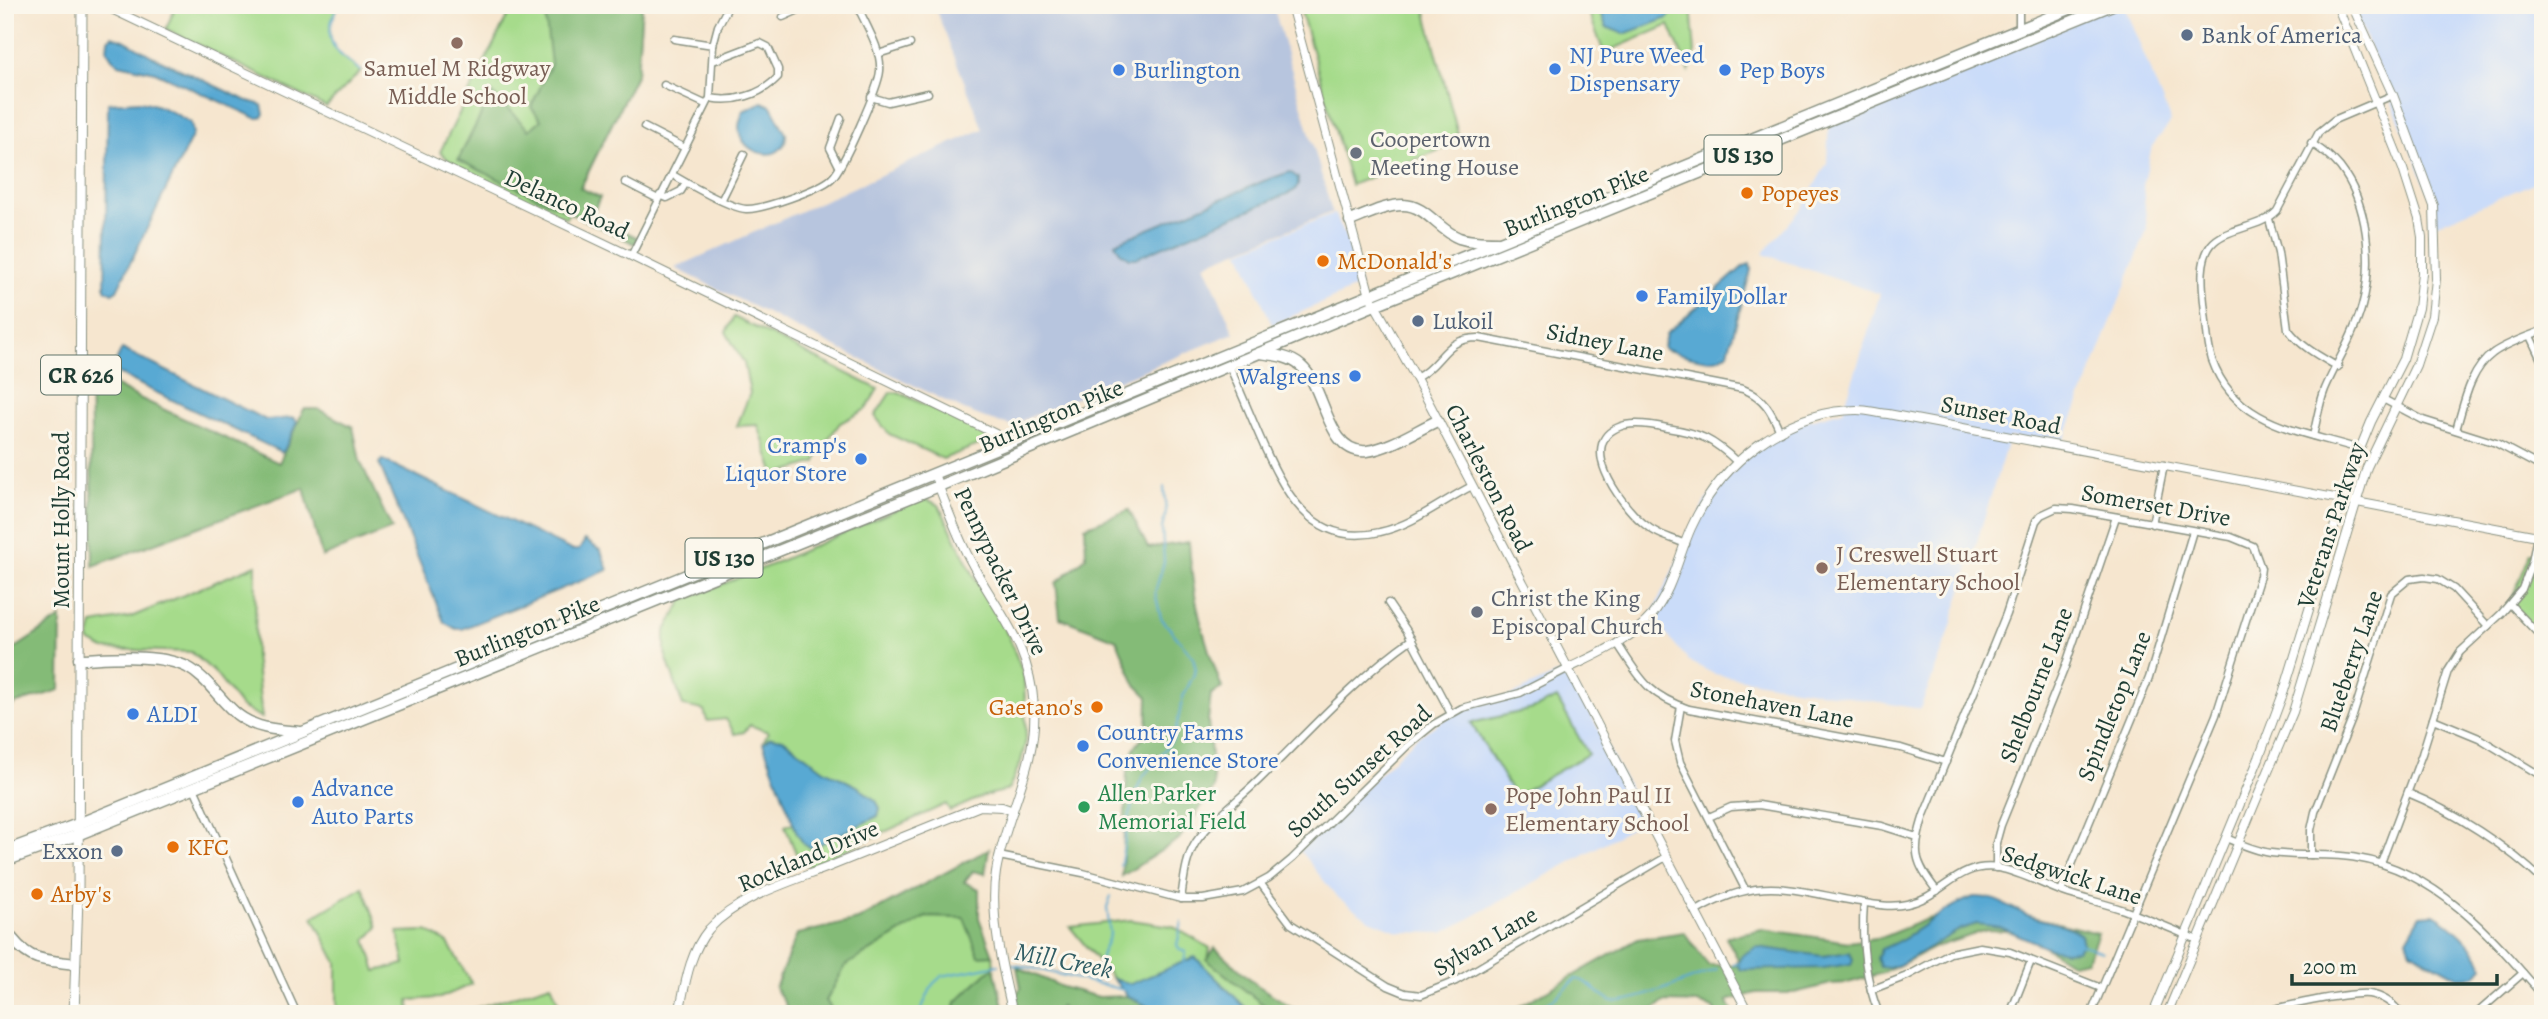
<svg xmlns="http://www.w3.org/2000/svg" width="2548" height="1019" font-family="Alegreya,serif">
  <style>
    .built { fill: #cadcf9 }
    .industrial { fill: #b7c5de }
    .green { fill: #a6db8b; stroke: #628c60; stroke-width: 2 }
    .forest { fill: #84bb77; stroke: #527c56; stroke-width: 2 }
    .water { fill: #58a9d3; stroke: #3c7384; stroke-width: 2 }
    .lines { fill: none; stroke-linecap: round; stroke-linejoin: round }
    .stream { stroke: #58a9d3; stroke-width: 2 }
    .street-casing { stroke: #8a9282; stroke-width: 9 }
    .secondary-casing { stroke: #8a9282; stroke-width: 10 }
    .primary-casing { stroke: #8a9282; stroke-width: 11 }
    .highway-casing { stroke: #8a9282; stroke-width: 13 }
    .street { stroke: #fff; stroke-width: 6 }
    .secondary { stroke: #fff; stroke-width: 8 }
    .primary { stroke: #fff; stroke-width: 9 }
    .highway { stroke: #fff; stroke-width: 10 }
    .service-dot { fill: #5c6f8a; stroke: #fbf7ec; stroke-width: 2.5 }
    .education-dot { fill: #8d6e63; stroke: #fbf7ec; stroke-width: 2.5 }
    .shop-dot { fill: #3f7fe0; stroke: #fbf7ec; stroke-width: 2.5 }
    .worship-dot { fill: #6b7280; stroke: #fbf7ec; stroke-width: 2.5 }
    .food-dot { fill: #e8710a; stroke: #fbf7ec; stroke-width: 2.5 }
    .leisure-dot { fill: #2e9e5b; stroke: #fbf7ec; stroke-width: 2.5 }
    .labels { text-anchor: middle; stroke-width: 6; stroke-linejoin: round; paint-order: stroke }
    .shield { fill: #fbf7ec; stroke: #61756b; stroke-width: 2 }
    .shield-label { font-size: 23px; font-weight: bold; fill: #1f3d34 }
    .service-label { font-size: 24px; fill: #4e5e75; stroke: #fbf7ec; text-anchor: start }
    .shop-label { font-size: 24px; fill: #366cbe; stroke: #fbf7ec; text-anchor: start }
    .education-label { font-size: 24px; fill: #785e54; stroke: #fbf7ec; text-anchor: start }
    .worship-label { font-size: 24px; fill: #5b616d; stroke: #fbf7ec; text-anchor: start }
    .food-label { font-size: 24px; fill: #c56008; stroke: #fbf7ec; text-anchor: start }
    .street-label { font-size: 24px; fill: #1f3d34; stroke: #fbf7ec }
    .leisure-label { font-size: 24px; fill: #27864d; stroke: #fbf7ec; text-anchor: start }
    .water-label { font-size: 26px; font-style: italic; fill: #305d64; stroke: #fbf7ec }
  </style>
  <rect width="100%" height="100%" fill="#fbf7ec"/>
  <filter id="ink" filterUnits="userSpaceOnUse"><feTurbulence type="fractalNoise" baseFrequency=".0143" numOctaves="2"/><feDisplacementMap in="SourceGraphic" scale="14" xChannelSelector="R" yChannelSelector="G"/><feConvolveMatrix kernelMatrix="1 2 1 2 8 2 1 2 1" color-interpolation-filters="sRGB"/></filter>
  <filter id="wash" filterUnits="userSpaceOnUse"><feTurbulence type="fractalNoise" baseFrequency=".00686" numOctaves="4" result="noise"/><feDisplacementMap in="SourceGraphic" scale="28" xChannelSelector="R" yChannelSelector="G"/><feGaussianBlur stdDeviation="1.57" result="paint"/><feColorMatrix in="noise" values="0 0 0 0 0 0 0 0 0 0 0 0 0 0 0 0 0 1.4 0 .05"/><feComposite in="paint" operator="in"/></filter>
  <g filter="url(#wash)">
    <rect width="100%" height="100%" fill="#f6e6cf"/>
    <!-- built -->
    <g class="built">
      <polygon points="2112,5 2124,5 2171,122 2152,146 2143,186 2147,230 2062,446 2009,437 1947,639 1920,709 1714,674 1689,661 1651,616 1705,501 1757,446 1798,423 1843,411 1880,294 1763,254 1802,208 1827,163 1829,120"/>
      <polygon points="2352,5 2543,5 2543,179 2435,225 2434,206"/>
      <polygon points="1334,213 1348,242 1360,286 1272,325 1240,251"/>
      <polygon points="1567,669 1646,820 1443,933 1400,932 1370,920 1337,897 1300,851 1416,738 1462,708 1501,700"/>
    </g>
    <!-- industrial -->
    <polygon class="industrial" points="934,5 1273,5 1332,212 1205,264 1234,333 1011,425 993,421 964,410 675,268 983,129"/>
    <!-- green -->
    <g class="green">
      <path d="M 176,5 L 339,5 C 320,39 333,51 361,71 L 326,107 L 166,29 Z"/>
      <polygon points="513,5 642,5 637,73 566,218 452,163 440,152"/>
      <polygon points="1299,5 1424,5 1460,142 1351,185"/>
      <polygon points="1586,5 1599,5 1605,24 1675,11 1678,5 1691,5 1695,53 1689,71 1669,25 1604,53"/>
      <polygon points="734,317 878,389 866,409 840,423 819,452 816,462 775,475 758,425 737,426 750,393 744,363 726,332"/>
      <polygon points="898,392 992,437 991,440 943,459 889,434 875,416 890,393"/>
      <polygon points="926,499 939,505 976,580 1009,637 1024,676 1026,740 1021,762 1008,790 984,796 950,811 946,804 810,866 800,863 785,826 793,823 803,843 811,847 878,816 880,808 876,801 857,786 824,770 783,739 770,737 763,743 768,732 750,725 744,732 735,734 726,719 707,721 704,710 683,706 665,653 665,632 683,600 773,564 904,506"/>
      <polygon points="2531,552 2543,554 2543,642 2510,604"/>
      <polygon points="256,565 255,655 262,718 241,707 214,672 191,652 104,649 89,641 93,624 131,617"/>
      <polygon points="1557,698 1588,754 1515,796 1471,723 1533,709"/>
      <polygon points="363,887 378,927 366,940 376,971 405,964 398,932 427,931 448,943 472,984 440,998 409,1000 410,1014 337,1014 337,963 313,917"/>
      <polygon points="926,917 964,918 979,955 993,955 994,968 986,973 956,1002 954,1014 835,1014 826,1001 845,966"/>
      <polygon points="1131,920 1172,926 1210,948 1208,960 1275,1014 1252,1014 1195,958 1131,984 1113,979 1070,927"/>
      <polygon points="551,984 563,1014 457,1014"/>
    </g>
    <!-- forest -->
    <g class="forest">
      <polygon points="544,5 642,5 637,73 580,188 600,197 592,215 638,238 635,244 458,160 492,93 529,130 541,120 531,107 551,64"/>
      <polygon points="90,372 137,397 279,463 304,409 318,409 353,427 360,461 392,529 322,557 304,488 93,566"/>
      <path d="M 1129,510 L 1148,548 L 1189,542 C 1192,596 1203,638 1222,688 L 1211,694 L 1208,721 L 1214,788 L 1179,839 L 1122,876 L 1127,771 L 1134,748 L 1147,733 L 1148,697 L 1135,684 L 1117,640 L 1060,618 L 1056,583 L 1086,557 L 1085,527 Z"/>
      <polygon points="61,618 60,690 17,703 5,710 5,655"/>
      <polygon points="989,849 985,874 973,871 964,882 979,889 979,918 993,955 979,956 964,918 926,917 845,966 826,1001 835,1014 784,1014 786,1005 775,988 797,934 858,920"/>
      <polygon points="1995,908 2098,933 2087,961 2072,964 2022,932 1987,930 1933,948 1886,972 1848,983 1831,984 1794,993 1756,993 1727,1001 1734,1014 1716,1014 1713,1008 1698,1003 1664,1002 1648,1014 1506,1014 1638,939 1684,932 1708,965 1736,965 1738,959 1726,937 1762,929 1849,942 1883,937 1927,919"/>
      <polygon points="1215,948 1257,985 1303,1014 1275,1014 1207,960"/>
      <polygon points="1017,967 1062,987 1099,997 1128,996 1162,1014 1068,1014 1061,1006 1053,1014 1021,1014 1015,995 1021,988"/>
      <polygon points="994,968 1005,1014 954,1014 956,1002 986,973"/>
    </g>
    <!-- water -->
    <g class="water">
      <polygon points="1599,5 1678,5 1668,18 1624,34 1606,27"/>
      <polygon points="112,36 124,40 152,56 245,100 262,105 264,114 261,118 256,118 155,72 119,64 112,58 107,50 108,40"/>
      <path d="M 140,101 C 158,104 175,113 191,123 L 193,134 L 117,290 L 112,293 L 105,289 L 108,103 Z"/>
      <path d="M 762,102 L 771,106 L 786,134 C 786,166 739,156 739,127 C 739,122 742,116 743,111 Z"/>
      <polygon points="1290,172 1298,178 1298,185 1294,191 1136,258 1129,258 1120,252 1115,243 1264,181"/>
      <path d="M 1750,264 L 1751,270 L 1728,352 C 1713,368 1685,354 1666,350 L 1663,347 L 1666,334 L 1744,266 Z"/>
      <polygon points="122,349 266,420 294,418 297,422 284,451 281,452 145,387 112,370"/>
      <polygon points="383,460 571,550 579,550 585,540 601,551 608,570 462,629 456,629 444,622 379,463"/>
      <polygon points="770,737 783,739 824,770 857,786 876,801 880,808 878,816 818,845 810,848 803,843 797,833 763,743"/>
      <path d="M 1974,897 C 1997,896 2010,909 2030,916 C 2048,923 2066,922 2081,935 L 2083,944 L 2077,950 L 2065,951 L 2049,948 L 2000,927 L 1977,924 L 1961,929 L 1899,965 L 1889,968 L 1880,967 L 1877,958 L 1881,949 C 1915,937 1939,909 1974,897 Z"/>
      <path d="M 2434,914 C 2450,923 2478,948 2483,967 L 2476,976 L 2458,977 L 2411,951 L 2407,939 L 2421,915 Z"/>
      <polygon points="1756,947 1823,956 1849,952 1853,959 1851,964 1823,968 1742,970 1738,967 1741,956"/>
      <polygon points="1195,957 1252,1014 1162,1014 1128,996 1113,979 1131,984"/>
    </g>
    <g class="lines">
      <!-- stream -->
      <g class="stream">
        <path d="M 339,5 C 320,39 333,51 361,71"/>
        <polyline points="1120,866 1133,799 1142,778 1174,738 1183,697 1196,670 1193,657 1161,618 1155,592 1164,562 1162,528 1166,513 1164,487"/>
        <polyline points="1182,922 1177,945 1180,950 1186,952 1184,962"/>
        <polyline points="2080,944 2102,952"/>
        <polyline points="1007,964 1028,967 1124,990"/>
        <polyline points="1733,964 1740,962"/>
        <polyline points="1095,982 1102,953 1110,935 1107,907 1111,896"/>
        <polyline points="919,1014 933,984 942,976 998,965"/>
        <path d="M 1531,1014 L 1555,998 L 1576,979 C 1592,981 1598,997 1613,1001 C 1630,1005 1696,976 1717,970"/>
      </g>
    </g>
  </g>
  <g filter="url(#ink)">
    <g class="lines">
      <defs>
        <g id="street">
          <polyline points="2019,5 2019,30"/>
          <polyline points="783,17 810,5"/>
          <polyline points="674,39 713,45"/>
          <polyline points="878,54 910,44"/>
          <polyline points="664,85 705,104"/>
          <polyline points="871,97 888,102 928,93"/>
          <path d="M 710,98 C 734,103 761,95 778,77 L 778,69 L 768,47 L 760,43 L 713,61"/>
          <polyline points="644,127 685,148"/>
          <path d="M 2311,143 C 2322,150 2332,157 2340,167 C 2368,203 2374,263 2362,306 C 2354,336 2337,361 2325,389 C 2319,404 2317,420 2313,436"/>
          <polyline points="839,166 830,148 841,118"/>
          <path d="M 673,175 C 688,184 730,208 746,209 C 761,210 821,189 832,178 C 843,168 879,86 880,71 C 882,49 865,24 857,5"/>
          <polyline points="625,182 658,199"/>
          <polyline points="660,195 667,198 681,191 686,183"/>
          <polyline points="722,199 744,154"/>
          <path d="M 2269,219 L 2278,253 L 2288,329 C 2301,347 2319,356 2338,367"/>
          <polyline points="631,256 710,98 713,45 718,26 729,5"/>
          <polyline points="2530,336 2543,364"/>
          <path d="M 1229,365 C 1239,388 1249,412 1259,435 C 1282,488 1310,549 1380,532 C 1413,525 1442,501 1472,486"/>
          <path d="M 1416,378 C 1444,363 1443,338 1479,338 L 1743,389 C 1764,397 1772,412 1780,432"/>
          <polyline points="2383,399 2423,420 2496,443 2543,468"/>
          <path d="M 2456,430 C 2464,404 2469,371 2493,353 C 2507,343 2527,337 2543,330"/>
          <path d="M 2359,449 C 2302,431 2235,426 2212,360 C 2207,344 2207,328 2205,312 C 2203,291 2198,262 2211,245 C 2225,227 2260,229 2277,211 L 2319,132 L 2334,120 L 2393,95"/>
          <polyline points="2152,524 2164,465"/>
          <path d="M 1686,544 C 1671,538 1655,534 1643,523 C 1620,504 1572,439 1625,425 C 1639,422 1654,425 1667,428 C 1700,433 1713,439 1737,462"/>
          <polyline points="1388,603 1407,631 1451,714"/>
          <polyline points="2510,604 2543,639"/>
          <path d="M 1617,643 C 1640,678 1647,695 1689,709 L 1901,748 L 1946,762"/>
          <polyline points="1681,706 1675,741 1680,762 1745,889"/>
          <polyline points="2433,719 2479,738 2543,777"/>
          <polyline points="194,788 297,1014"/>
          <path d="M 2408,793 C 2451,810 2510,848 2543,881"/>
          <polyline points="1709,817 1731,807 1759,805 1882,826 1917,837"/>
          <path d="M 2226,838 C 2240,844 2256,851 2271,853 C 2300,857 2329,853 2357,858 C 2436,870 2494,939 2543,996"/>
          <polyline points="2311,855 2311,830 2315,812 2352,719 2391,594 2409,579 2424,577 2438,579 2454,589 2488,626"/>
          <polyline points="999,856 1083,873 1181,899 1203,899 1243,892 1269,878 1292,859 1407,746 1434,724 1462,708 1520,693 1567,669"/>
          <polyline points="2381,863 2422,754 2448,671 2460,652 2501,614 2522,589 2532,562 2537,536"/>
          <polyline points="1996,868 1996,843 2001,825 2065,667 2116,517"/>
          <polyline points="1261,884 1291,924 1388,986 1405,993 1421,995 1456,981 1666,857"/>
          <path d="M 1937,891 C 1914,861 1912,852 1924,815 L 2006,614 L 2036,521 L 2041,515 L 2056,508 L 2073,509 L 2231,537 L 2253,546 L 2261,568 L 2260,576 L 2216,715 L 2091,1014"/>
          <polyline points="2061,891 2149,678 2193,531"/>
          <path d="M 1181,899 C 1184,880 1185,859 1196,842 C 1209,822 1243,796 1261,778 C 1310,730 1356,678 1412,639"/>
          <path d="M 1864,903 C 1861,940 1865,979 1879,1014"/>
          <path d="M 1695,912 C 1758,875 1788,889 1854,901 C 1872,904 1889,908 1907,904 C 1943,897 1957,862 1998,868 C 2021,872 2041,884 2063,892 C 2083,899 2104,903 2124,910 C 2149,919 2174,930 2198,940"/>
          <polyline points="1871,990 1907,976 1950,953 1980,947 2010,952 2101,988"/>
          <polyline points="2010,1014 2031,961"/>
          <path d="M 2256,1014 C 2279,1007 2347,992 2369,994 C 2382,996 2393,1003 2401,1014"/>
          <polyline points="2476,1014 2523,973"/>
        </g>
        <g id="secondary">
          <polyline points="103,5 631,256 1012,442"/>
          <polyline points="1291,5 1370,296 1416,378 1749,1014"/>
          <path d="M 934,474 C 945,502 955,531 969,558 C 996,611 1030,642 1034,707 C 1038,765 1005,815 996,872 C 989,914 1003,972 1013,1014"/>
          <path d="M 1567,669 C 1597,654 1630,641 1652,615 C 1673,589 1678,557 1691,528 C 1719,465 1785,410 1857,410 C 1867,410 1878,413 1888,414 L 2543,537"/>
          <path d="M 679,1014 C 685,985 689,953 709,929 C 739,896 791,882 831,866 C 881,846 930,826 980,806 L 1002,807 L 1013,811"/>
          <polyline points="2153,1014 2259,758 2284,691 2353,466 2371,422 2403,359 2418,308 2422,273 2422,237 2419,219 2403,169 2337,5"/>
          <polyline points="2167,1014 2293,712 2367,467 2416,365 2432,316 2436,279 2434,206 2393,95 2352,5"/>
        </g>
        <polyline id="primary" points="74,1014 78,897 82,5"/>
        <g id="highway">
          <path d="M 1350,221 C 1366,215 1385,205 1403,205 C 1426,205 1438,230 1459,238 C 1471,242 1484,242 1497,242"/>
          <path d="M 1260,353 C 1274,355 1290,356 1301,366 C 1326,387 1326,455 1367,451 C 1390,448 1415,431 1437,421"/>
          <path d="M 79,659 C 109,658 160,653 187,667 C 208,678 220,701 238,715 C 256,729 278,730 300,732"/>
          <polyline points="5,851 78,824 2079,5"/>
          <polyline points="5,861 77,835 939,486 1375,305 2112,5"/>
          <path d="M 5,929 C 28,962 38,959 75,964"/>
        </g>
      </defs>
      <!-- street casing -->
      <use href="#street" class="street-casing"/>
      <!-- secondary casing -->
      <use href="#secondary" class="secondary-casing"/>
      <!-- primary casing -->
      <use href="#primary" class="primary-casing"/>
      <!-- highway casing -->
      <use href="#highway" class="highway-casing"/>
      <!-- street -->
      <use href="#street" class="street"/>
      <!-- secondary -->
      <use href="#secondary" class="secondary"/>
      <!-- primary -->
      <use href="#primary" class="primary"/>
      <!-- highway -->
      <use href="#highway" class="highway"/>
    </g>
  </g>
  <!-- markers -->
  <g class="service-dot">
    <circle cx="2187" cy="35" r="7"/>
    <circle cx="1418" cy="321" r="7"/>
    <circle cx="117" cy="851" r="7"/>
  </g>
  <g class="education-dot">
    <circle cx="457" cy="43" r="7"/>
    <circle cx="1822" cy="568" r="7"/>
    <circle cx="1491" cy="809" r="7"/>
  </g>
  <g class="shop-dot">
    <circle cx="1555" cy="69" r="7"/>
    <circle cx="1119" cy="70" r="7"/>
    <circle cx="1725" cy="70" r="7"/>
    <circle cx="1642" cy="296" r="7"/>
    <circle cx="1355" cy="376" r="7"/>
    <circle cx="861" cy="459" r="7"/>
    <circle cx="133" cy="714" r="7"/>
    <circle cx="1083" cy="746" r="7"/>
    <circle cx="298" cy="802" r="7"/>
  </g>
  <g class="worship-dot">
    <circle cx="1356" cy="153" r="7"/>
    <circle cx="1477" cy="612" r="7"/>
  </g>
  <g class="food-dot">
    <circle cx="1747" cy="193" r="7"/>
    <circle cx="1323" cy="261" r="7"/>
    <circle cx="1097" cy="707" r="7"/>
    <circle cx="173" cy="847" r="7"/>
    <circle cx="37" cy="894" r="7"/>
  </g>
  <circle class="leisure-dot" cx="1084" cy="807" r="7"/>
  <g class="labels">
    <!-- shield labels -->
    <g class="shield">
      <rect x="1704.5" y="135.5" width="77" height="39" rx="5"/>
      <rect x="41" y="355.5" width="80" height="39" rx="5"/>
      <rect x="685.5" y="538.5" width="77" height="39" rx="5"/>
    </g>
    <g class="shield-label">
      <text x="1743" y="163">US 130</text>
      <text x="81" y="383">CR 626</text>
      <text x="724" y="566">US 130</text>
    </g>
    <!-- service labels -->
    <g class="service-label">
      <text x="2201" y="43">Bank of America</text>
      <text x="1432" y="329">Lukoil</text>
      <text x="103" y="859" text-anchor="end">Exxon</text>
    </g>
    <!-- shop labels -->
    <g class="shop-label">
      <text x="1569" y="63">NJ Pure Weed<tspan x="1569" dy="28">Dispensary</tspan></text>
      <text x="1133" y="78">Burlington</text>
      <text x="1739" y="78">Pep Boys</text>
      <text x="1656" y="304">Family Dollar</text>
      <text x="1341" y="384" text-anchor="end">Walgreens</text>
      <text x="847" y="453" text-anchor="end">Cramp's<tspan x="847" dy="28">Liquor Store</tspan></text>
      <text x="147" y="722">ALDI</text>
      <text x="1097" y="740">Country Farms<tspan x="1097" dy="28">Convenience Store</tspan></text>
      <text x="312" y="796">Advance<tspan x="312" dy="28">Auto Parts</tspan></text>
    </g>
    <!-- education labels -->
    <g class="education-label">
      <text x="457" y="76" text-anchor="middle">Samuel M Ridgway<tspan x="457" dy="28">Middle School</tspan></text>
      <text x="1836" y="562">J Creswell Stuart<tspan x="1836" dy="28">Elementary School</tspan></text>
      <text x="1505" y="803">Pope John Paul II<tspan x="1505" dy="28">Elementary School</tspan></text>
    </g>
    <!-- worship labels -->
    <g class="worship-label">
      <text x="1370" y="147">Coopertown<tspan x="1370" dy="28">Meeting House</tspan></text>
      <text x="1491" y="606">Christ the King<tspan x="1491" dy="28">Episcopal Church</tspan></text>
    </g>
    <!-- food labels -->
    <g class="food-label">
      <text x="1761" y="201">Popeyes</text>
      <text x="1337" y="269">McDonald's</text>
      <text x="1083" y="715" text-anchor="end">Gaetano's</text>
      <text x="187" y="855">KFC</text>
      <text x="51" y="902">Arby's</text>
    </g>
    <!-- street labels -->
    <g class="street-label">
      <text transform="translate(1576 201) rotate(-22)" y="8">Burlington Pike</text>
      <text transform="translate(567 204) rotate(25)" y="8">Delanco Road</text>
      <text transform="translate(1605 342) rotate(11)" y="8">Sidney Lane</text>
      <text transform="translate(2001 415) rotate(11)" y="8">Sunset Road</text>
      <text transform="translate(1051 416) rotate(-23)" y="8">Burlington Pike</text>
      <text transform="translate(1489 478) rotate(63)" y="8">Charleston Road</text>
      <text transform="translate(2156 505) rotate(10)" y="8">Somerset Drive</text>
      <text transform="translate(61 520) rotate(-90)" y="8">Mount Holly Road</text>
      <text transform="translate(2331 525) rotate(-72)" y="8">Veterans Parkway</text>
      <text transform="translate(1001 571) rotate(64)" y="8">Pennypacker Drive</text>
      <text transform="translate(527 631) rotate(-22)" y="8">Burlington Pike</text>
      <text transform="translate(2351 661) rotate(-71)" y="8">Blueberry Lane</text>
      <text transform="translate(2036 685) rotate(-69)" y="8">Shelbourne Lane</text>
      <text transform="translate(1772 704) rotate(11)" y="8">Stonehaven Lane</text>
      <text transform="translate(2114 706) rotate(-68)" y="8">Spindletop Lane</text>
      <text transform="translate(1359 771) rotate(-42)" y="8">South Sunset Road</text>
      <text transform="translate(808 856) rotate(-23)" y="8">Rockland Drive</text>
      <text transform="translate(2072 875) rotate(18)" y="8">Sedgwick Lane</text>
      <text transform="translate(1485 941) rotate(-30)" y="8">Sylvan Lane</text>
    </g>
    <!-- leisure labels -->
    <g class="leisure-label">
      <text x="1098" y="801">Allen Parker<tspan x="1098" dy="28">Memorial Field</tspan></text>
    </g>
    <!-- water labels -->
    <g class="water-label">
      <text transform="translate(1064 960) rotate(11)" y="9">Mill Creek</text>
    </g>
  </g>
  <!-- margin -->
  <rect width="2548" height="1019" fill="none" stroke="#fbf7ec" stroke-width="28"/>
  <!-- scale -->
  <path d="M2292 974v10h205v-10" fill="none" stroke="#1f3d34" stroke-width="3.5"/>
  <text x="2303" y="974" font-size="21" fill="#1f3d34" stroke="#fbf7ec" stroke-width="5" paint-order="stroke">200 m</text>
</svg>
